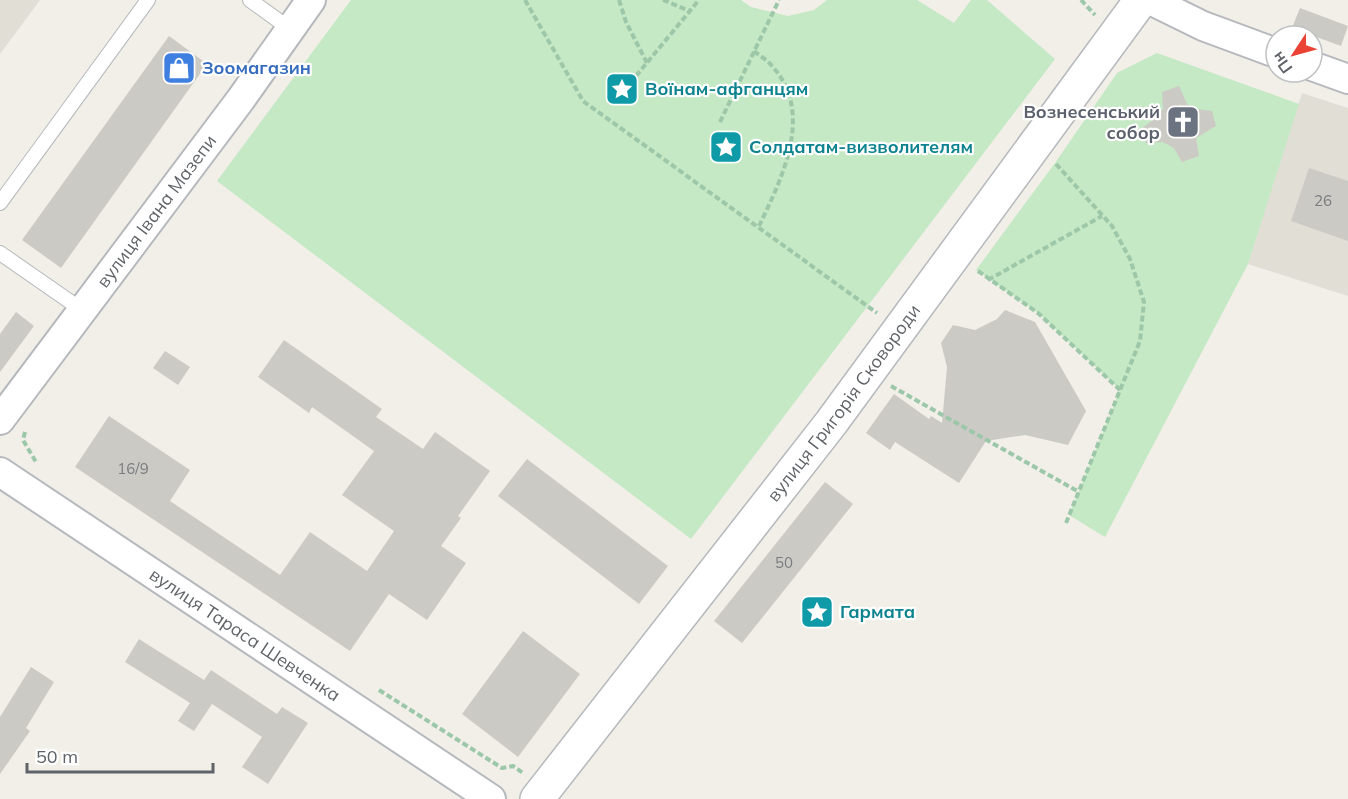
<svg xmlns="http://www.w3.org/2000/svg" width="1348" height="799" font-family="Mulish,sans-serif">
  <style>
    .education { fill: #e1ded6 }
    .green { fill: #c5e8c5 }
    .building { fill: #cccac5 }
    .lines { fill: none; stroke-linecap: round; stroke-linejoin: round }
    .service-casing { stroke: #b5b8bc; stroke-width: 16 }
    .minor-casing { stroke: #b5b8bc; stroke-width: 32 }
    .tertiary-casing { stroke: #b5b8bc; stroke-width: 36 }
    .path { stroke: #9cc7a9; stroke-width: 4; stroke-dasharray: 6 3; stroke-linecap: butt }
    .service { stroke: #fff; stroke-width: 14 }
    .minor { stroke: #fff; stroke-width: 28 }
    .tertiary { stroke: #fff; stroke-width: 33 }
    .labels { text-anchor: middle; stroke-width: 4.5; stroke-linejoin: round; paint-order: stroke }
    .number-label { font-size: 15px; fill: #7a7d7f }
    .shop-label { font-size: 18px; font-weight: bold; fill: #366cbe; stroke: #fff; text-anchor: start }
    .culture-label { font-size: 18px; font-weight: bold; fill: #0d838f; stroke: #fff; text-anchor: start }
    .worship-label { font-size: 18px; font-weight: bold; fill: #5b616d; stroke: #fff; text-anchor: end }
    .street-label { font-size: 18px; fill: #5f6368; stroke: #fff }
  </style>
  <rect width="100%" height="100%" fill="#f1efe8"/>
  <!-- education -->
  <g class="education">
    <polygon points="0,0 40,0 0,54"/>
    <polygon points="1302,93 1348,108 1348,296 1248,264"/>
  </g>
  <!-- green -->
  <g class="green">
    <polygon points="351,0 741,0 751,7 788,16 814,10 827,0 917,0 954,23 971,0 987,0 1055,59 691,539 217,181"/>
    <polygon points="1157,53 1299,104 1248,264 1105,537 1069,515 1120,390 1038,313 976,270 1055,163 1117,73"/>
  </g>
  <!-- building -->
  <g class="building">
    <polygon points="1300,8 1348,26 1341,46 1292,28"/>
    <polygon points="169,36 207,64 61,268 22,240"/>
    <polygon points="1179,86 1187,104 1196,109 1212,111 1216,126 1196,138 1199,156 1182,162 1174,148 1163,142 1146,143 1142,128 1156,118 1163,109 1162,92"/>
    <polygon points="1309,168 1348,181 1348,241 1291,221"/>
    <polygon points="1005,310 1035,322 1086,411 1068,445 1025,435 986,441 959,483 895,442 890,450 866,433 894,394 929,419 931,416 942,423 947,367 941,343 953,325 975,330 997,319"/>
    <polygon points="16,312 34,326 0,372 0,334"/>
    <polygon points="284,340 382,409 376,417 423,449 435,432 490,471 458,516 461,518 441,546 466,563 427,620 389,594 350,651 75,467 109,416 190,470 170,501 280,575 310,532 367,571 394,531 342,495 374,451 312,407 309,413 258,377"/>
    <polygon points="165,351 190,367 178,385 153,368"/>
    <polygon points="527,459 668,566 639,604 498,496"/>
    <polygon points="825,482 853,504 742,643 714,621"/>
    <polygon points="523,631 580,674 518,757 462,714"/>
    <polygon points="139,639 204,680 211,670 277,714 282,707 308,723 268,784 242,767 262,737 212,704 194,731 178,721 190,703 125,662"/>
    <polygon points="31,667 54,682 26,728 30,731 0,774 0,717"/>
  </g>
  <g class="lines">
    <defs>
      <g id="service">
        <polyline points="250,0 290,29"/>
        <polyline points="0,203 148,0"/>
        <polyline points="0,253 82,310"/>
      </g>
      <g id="minor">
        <polyline points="1150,0 1203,26 1276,53"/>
        <polyline points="1312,66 1348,79"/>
        <path id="s1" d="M 0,420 L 241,99 L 311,0"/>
        <path id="s2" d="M 0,472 L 491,799"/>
      </g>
      <g id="tertiary">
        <path id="s3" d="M 537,799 L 831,423 L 1141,0"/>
      </g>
    </defs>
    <!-- service casing -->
    <use href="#service" class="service-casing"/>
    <!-- minor casing -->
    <use href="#minor" class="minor-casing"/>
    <!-- tertiary casing -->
    <use href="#tertiary" class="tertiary-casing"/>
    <!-- path -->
    <g class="path">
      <polyline points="525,0 583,101 877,313"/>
      <polyline points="619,0 626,22 647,63"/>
      <polyline points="663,0 690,11"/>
      <polyline points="1081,0 1095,15"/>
      <path d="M 754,51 C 760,56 767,60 772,66 C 815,113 782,178 759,226"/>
      <polyline points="636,76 699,0"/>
      <polyline points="720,122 779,0"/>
      <polyline points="1056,164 1112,226 1130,259 1144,302 1140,341 1066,523"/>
      <polyline points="978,271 1038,313 1120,390"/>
      <polyline points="988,280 1102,216"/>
      <polyline points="891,386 1079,492"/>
      <polyline points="25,432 23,440 36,462"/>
      <polyline points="379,690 502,768 513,766 523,773"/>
    </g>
    <!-- service -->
    <use href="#service" class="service"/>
    <!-- minor -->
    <use href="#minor" class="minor"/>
    <!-- tertiary -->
    <use href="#tertiary" class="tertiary"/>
  </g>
  <!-- icons -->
  <defs>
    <symbol id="shop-square" viewBox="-11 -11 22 22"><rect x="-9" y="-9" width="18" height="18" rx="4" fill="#3f7fe0" stroke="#fff"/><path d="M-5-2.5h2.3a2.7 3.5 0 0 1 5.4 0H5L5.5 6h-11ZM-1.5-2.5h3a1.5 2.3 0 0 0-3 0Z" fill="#fff"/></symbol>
    <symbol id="sight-square" viewBox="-11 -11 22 22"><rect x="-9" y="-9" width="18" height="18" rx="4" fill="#0f9aa8" stroke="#fff"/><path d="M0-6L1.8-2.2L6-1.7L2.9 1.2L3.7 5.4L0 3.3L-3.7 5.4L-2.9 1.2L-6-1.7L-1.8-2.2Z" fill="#fff"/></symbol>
    <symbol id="church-square" viewBox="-11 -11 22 22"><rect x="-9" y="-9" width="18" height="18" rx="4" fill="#6b7280" stroke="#fff"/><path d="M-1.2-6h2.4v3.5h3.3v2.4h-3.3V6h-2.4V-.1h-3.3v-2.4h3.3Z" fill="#fff"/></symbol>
  </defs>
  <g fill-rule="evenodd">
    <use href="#shop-square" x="160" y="49" width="38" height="38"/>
    <use href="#sight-square" x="603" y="70" width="38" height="38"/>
    <use href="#church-square" x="1164" y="103" width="38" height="38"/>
    <use href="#sight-square" x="707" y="128" width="38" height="38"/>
    <use href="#sight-square" x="798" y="593" width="38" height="38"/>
  </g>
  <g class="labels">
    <!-- number labels -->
    <g class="number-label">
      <text x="1323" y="206">26</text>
      <text x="133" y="474">16/9</text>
      <text x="784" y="568">50</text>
    </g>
    <!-- shop labels -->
    <g class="shop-label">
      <text x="202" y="74">Зоомагазин</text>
    </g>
    <!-- culture labels -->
    <g class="culture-label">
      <text x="645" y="95">Воїнам-афганцям</text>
      <text x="749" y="153">Солдатам-визволителям</text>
      <text x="840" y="618">Гармата</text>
    </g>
    <!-- worship labels -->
    <g class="worship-label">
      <text x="1160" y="118">Вознесенський<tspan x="1160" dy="21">собор</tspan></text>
    </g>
    <!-- street labels -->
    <g class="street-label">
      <text dy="6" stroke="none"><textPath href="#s1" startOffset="261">вулиця Івана Мазепи</textPath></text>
      <text dy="6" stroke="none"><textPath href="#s3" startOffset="501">вулиця Григорія Сковороди</textPath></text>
      <text dy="6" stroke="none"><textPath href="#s2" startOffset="294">вулиця Тараса Шевченка</textPath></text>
    </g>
  </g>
  <!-- north arrow -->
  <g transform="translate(1294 54) rotate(234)"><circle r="28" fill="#ffffff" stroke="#bfc1c3" stroke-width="1.5"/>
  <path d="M0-4.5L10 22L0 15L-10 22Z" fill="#ea4335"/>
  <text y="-9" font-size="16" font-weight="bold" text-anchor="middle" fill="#5f6368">Пн</text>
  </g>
  <!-- scale -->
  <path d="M27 763v9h186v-9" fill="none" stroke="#5f6368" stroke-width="3"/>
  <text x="36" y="763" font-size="18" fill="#5f6368" stroke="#ffffff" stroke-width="4.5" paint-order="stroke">50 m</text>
</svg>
